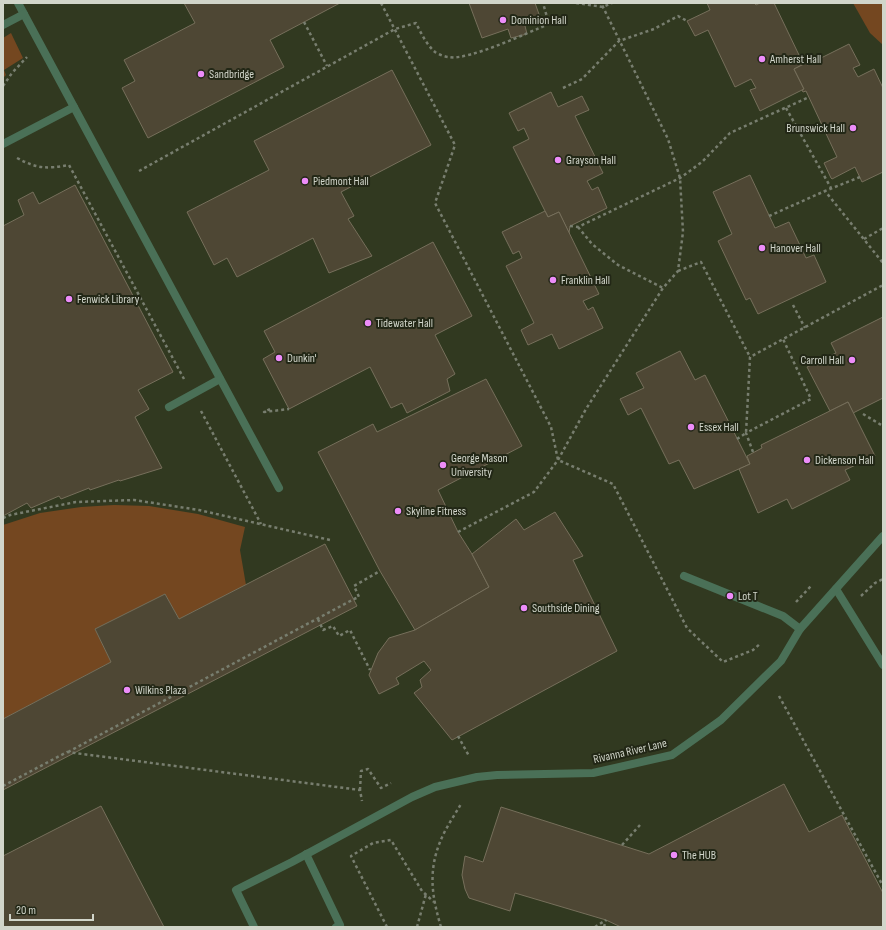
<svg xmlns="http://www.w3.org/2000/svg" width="886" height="930" font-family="'Sofia Sans Condensed',sans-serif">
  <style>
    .built { fill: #313920 }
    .green { fill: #744720 }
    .building { fill: #4e4734; stroke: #766f5b }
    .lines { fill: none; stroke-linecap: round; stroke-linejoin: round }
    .path { stroke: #787e6f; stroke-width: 2.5; stroke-dasharray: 3 3; stroke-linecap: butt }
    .service { stroke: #4a7057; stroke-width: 8 }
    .minor { stroke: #4a7057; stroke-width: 8 }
    .poi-dot { fill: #ed8cf9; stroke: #222716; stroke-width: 1.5 }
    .labels { text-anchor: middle; stroke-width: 4; stroke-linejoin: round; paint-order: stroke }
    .poi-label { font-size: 12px; fill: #d1d5ca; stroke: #222716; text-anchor: start }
    .street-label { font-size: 12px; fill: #d1d5ca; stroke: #222716 }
  </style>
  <rect width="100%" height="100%" fill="#2b311f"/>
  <!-- built -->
  <rect class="built" x="3" y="3" width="880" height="924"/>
  <!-- green -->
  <g class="green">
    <polygon points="853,3 883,3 883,45 870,33"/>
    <polygon points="11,33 23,58 4,70 6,75 3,78 3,38"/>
    <polygon points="114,505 149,506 198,514 245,527 240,550 246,585 179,619 165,594 95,629 111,662 3,719 3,525 40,513 81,507"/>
  </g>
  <!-- building -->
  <g class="building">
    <polygon points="184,3 340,3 270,40 284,67 148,138 122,88 135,81 124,60 195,23"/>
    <polygon points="469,3 535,3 540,17 524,22 527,34 511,38 508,29 482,38"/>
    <polygon points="707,3 754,3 756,5 760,3 774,3 799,55 806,63 794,69 804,89 760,111 750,90 756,88 751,79 735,87 708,30 695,36 687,21 710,10"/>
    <polygon points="849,44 860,65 853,68 858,77 874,69 883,88 883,172 862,182 855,167 832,179 831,178 824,163 837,157 806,91 803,92 802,90 804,89 794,69 806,63 807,65"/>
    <polygon points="392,70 431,145 341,192 354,216 348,219 372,256 329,273 313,238 237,277 227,258 214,265 187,212 269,170 254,141"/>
    <polygon points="551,92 558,107 582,96 589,110 575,116 603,173 587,181 592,190 598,187 607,208 570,226 569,233 559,212 548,217 513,147 529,139 524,128 518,131 509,113"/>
    <polygon points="750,175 775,228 789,222 806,258 814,255 826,282 758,314 750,298 746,300 718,241 732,234 713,192"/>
    <polygon points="75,185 173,372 138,390 149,409 135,417 162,468 120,481 119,480 90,490 89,488 61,499 59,496 31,508 27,503 3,516 3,226 24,215 18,200 33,192 39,204"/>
    <polygon points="545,211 548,217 559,212 599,294 583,301 588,310 593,307 603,328 559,349 552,334 528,345 521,330 534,323 506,266 522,258 519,251 513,254 502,232"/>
    <polygon points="433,242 472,316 435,335 455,374 447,379 450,391 407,413 402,403 391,408 370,367 289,409 263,359 275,352 264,331"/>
    <polygon points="883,317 883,398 853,413 848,402 830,411 807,367 836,353 831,343"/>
    <polygon points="680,351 695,380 705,375 750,464 694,489 679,460 669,464 641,408 628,415 620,399 644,388 636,373"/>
    <polygon points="486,379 522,446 438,490 458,532 472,554 489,587 415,630 380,571 318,452 373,424 377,432"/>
    <polygon points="848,402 875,456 845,470 850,480 792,509 787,499 758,513 739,469 750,464 747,456 762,448 761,445"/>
    <polygon points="555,512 583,556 573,560 617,651 452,740 414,693 422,687 420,680 431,670 424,661 396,678 399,684 379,694 369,675 378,653 389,638 415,630 489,587 472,554 516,519 524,530"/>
    <polygon points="325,544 357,606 3,790 3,719 111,662 95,629 165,594 179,619"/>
    <polygon points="784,784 809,832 842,815 883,893 883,927 621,927 606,920 515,893 510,911 469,898 465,889 462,875 465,856 483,862 501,807 649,854"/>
    <polygon points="101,806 164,927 3,927 3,856"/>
  </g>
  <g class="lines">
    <!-- path -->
    <g class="path">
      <polyline points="381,3 455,145 435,203 551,427 558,460 613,484 687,628 723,662 753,650 761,643"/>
      <polyline points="576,3 603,7 612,3"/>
      <polyline points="304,22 327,66"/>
      <polyline points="3,86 12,73 27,57"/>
      <polyline points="563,88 582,79 619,41 654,29 678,16 687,21"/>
      <polyline points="786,108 831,188"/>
      <path d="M 17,158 C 38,169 46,169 69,165 L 184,379"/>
      <path d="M 139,171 L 395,29 L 416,23 C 421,33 426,44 435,52 C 438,54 445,57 449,57 C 468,61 529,32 549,24 L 543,3"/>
      <polyline points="860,177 825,191 883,263"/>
      <polyline points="769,216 825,191"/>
      <polyline points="570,226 578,227 680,178 702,162 730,133 809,97"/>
      <polyline points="578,227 592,244 618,265 663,288"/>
      <polyline points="864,239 883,228"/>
      <polyline points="678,271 701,262 750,357"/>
      <polyline points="793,305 805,328"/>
      <polyline points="270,409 264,412 289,409"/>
      <polyline points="201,411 261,524"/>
      <polyline points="863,414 883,426"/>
      <polyline points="737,439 746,433 750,357 883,285"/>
      <polyline points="753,452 746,433 811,399 783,339"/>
      <polyline points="3,518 10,515 76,502 134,500 199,510 330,540"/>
      <polyline points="458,532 534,492 558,460 586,409 663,288 678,271 683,232 680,178 668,139 601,3"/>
      <polyline points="861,596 875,583 883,579"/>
      <polyline points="796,602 812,585"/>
      <polyline points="318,619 323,630 333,626 339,636 350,630 370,670"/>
      <polyline points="779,696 883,886"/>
      <polyline points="458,736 469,756"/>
      <polyline points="68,752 354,599 359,597 354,586 380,571"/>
      <polyline points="3,786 67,752 360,790 362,801"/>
      <polyline points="360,790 361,771 368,769 381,788 391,783"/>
      <polyline points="622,845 640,825"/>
      <polyline points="387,927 351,856 373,843 391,840 422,891 434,902"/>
      <polyline points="417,927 426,894"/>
      <path d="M 441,927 C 432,897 428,872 440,842 C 445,829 454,816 461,804"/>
      <polyline points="595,927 606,920"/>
      <polyline points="604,927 606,920"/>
    </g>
    <!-- service -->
    <g class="service">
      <polyline points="18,3 279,488"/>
      <polyline points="3,25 24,14"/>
      <polyline points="3,144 74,107"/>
      <polyline points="169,407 220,379"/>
      <polyline points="684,576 783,616 800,629"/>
      <polyline points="836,589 883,665"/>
    </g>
    <!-- minor -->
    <g class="minor">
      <polyline points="306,854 340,925 336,927"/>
      <polyline points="254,927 236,890 292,862 412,797 435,787 477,777 497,775 593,773 672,755 721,720 781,661 800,629 883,536"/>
    </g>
  </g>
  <!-- markers -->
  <g class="poi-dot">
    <circle cx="503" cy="20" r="4"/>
    <circle cx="762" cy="59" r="4"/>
    <circle cx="201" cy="74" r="4"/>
    <circle cx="853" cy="128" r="4"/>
    <circle cx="558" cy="160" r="4"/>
    <circle cx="305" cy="181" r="4"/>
    <circle cx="762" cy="248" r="4"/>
    <circle cx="553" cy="280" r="4"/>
    <circle cx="69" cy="299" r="4"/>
    <circle cx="368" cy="323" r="4"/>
    <circle cx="279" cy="358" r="4"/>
    <circle cx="852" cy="360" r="4"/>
    <circle cx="691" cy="427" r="4"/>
    <circle cx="807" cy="460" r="4"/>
    <circle cx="443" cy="465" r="4"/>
    <circle cx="398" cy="511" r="4"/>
    <circle cx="730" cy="596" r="4"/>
    <circle cx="524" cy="608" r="4"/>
    <circle cx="127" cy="690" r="4"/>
    <circle cx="674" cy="855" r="4"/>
  </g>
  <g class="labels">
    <!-- poi labels -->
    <g class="poi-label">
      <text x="511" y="24">Dominion Hall</text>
      <text x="770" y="63">Amherst Hall</text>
      <text x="209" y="78">Sandbridge</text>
      <text x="845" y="132" text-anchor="end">Brunswick Hall</text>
      <text x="566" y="164">Grayson Hall</text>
      <text x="313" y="185">Piedmont Hall</text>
      <text x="770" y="252">Hanover Hall</text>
      <text x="561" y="284">Franklin Hall</text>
      <text x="77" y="303">Fenwick Library</text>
      <text x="376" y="327">Tidewater Hall</text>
      <text x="287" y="362">Dunkin'</text>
      <text x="844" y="364" text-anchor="end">Carroll Hall</text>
      <text x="699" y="431">Essex Hall</text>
      <text x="451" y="462">George Mason<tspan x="451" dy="14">University</tspan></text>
      <text x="815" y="464">Dickenson Hall</text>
      <text x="406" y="515">Skyline Fitness</text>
      <text x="738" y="600">Lot T</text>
      <text x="532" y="612">Southside Dining</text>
      <text x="135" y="694">Wilkins Plaza</text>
      <text x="682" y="859">The HUB</text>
    </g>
    <!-- street labels -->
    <g class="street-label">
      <text transform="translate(630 751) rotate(-13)" y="4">Rivanna River Lane</text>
    </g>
  </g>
  <!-- border -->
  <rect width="886" height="930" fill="none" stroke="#d1d5ca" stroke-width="8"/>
  <!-- scale -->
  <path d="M10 914v6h83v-6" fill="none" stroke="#d1d5ca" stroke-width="2"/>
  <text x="16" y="914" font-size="12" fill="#d1d5ca" stroke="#222716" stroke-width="3" paint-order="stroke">20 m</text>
</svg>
